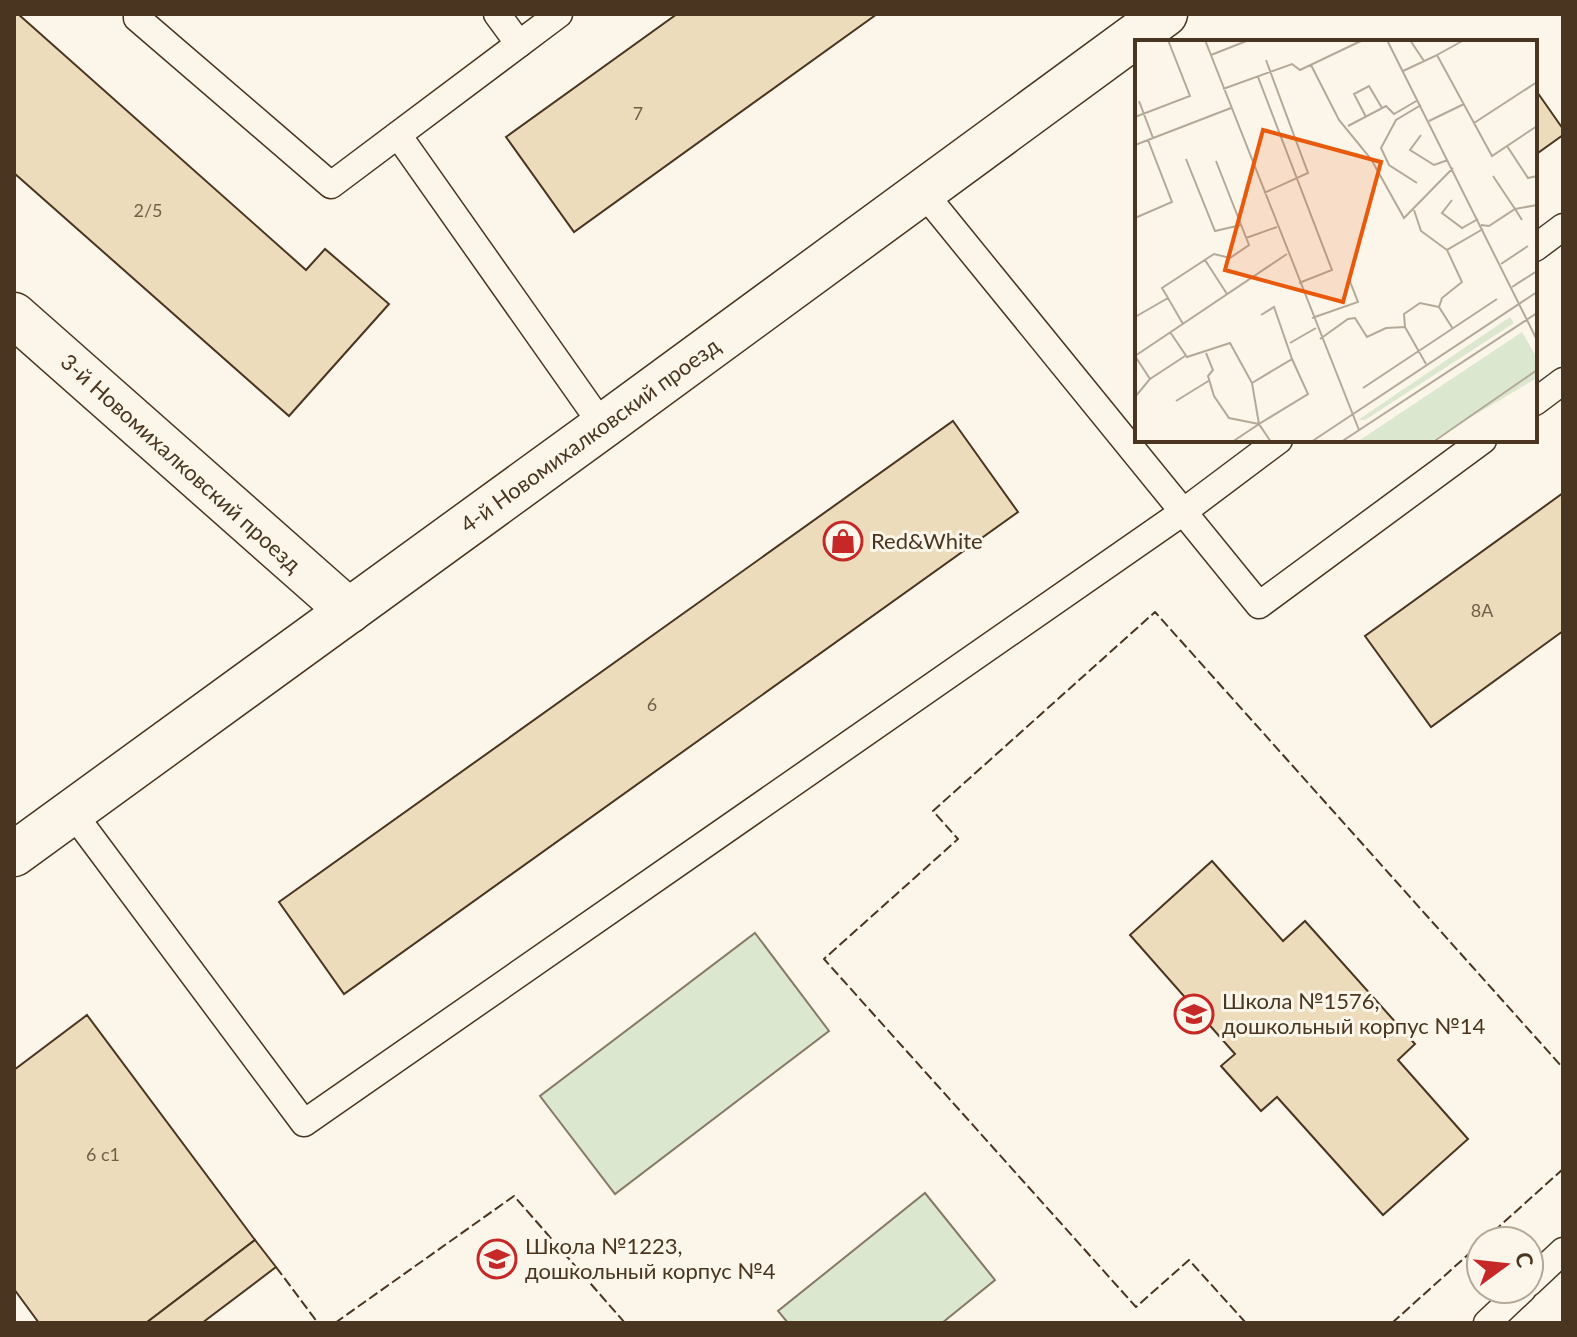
<svg xmlns="http://www.w3.org/2000/svg" width="1577" height="1337" font-family="Lato,sans-serif">
  <style>
    .green { fill: #dce7d0; stroke: #887966; stroke-width: 2 }
    .building { fill: #ecdcbc; stroke: #4a3520; stroke-width: 2 }
    .lines { fill: none; stroke-linecap: round; stroke-linejoin: round }
    .lane-casing { stroke: #4a3520; stroke-width: 29 }
    .street-casing { stroke: #4a3520; stroke-width: 47 }
    .secondary-casing { stroke: #4a3520; stroke-width: 47 }
    .lane { stroke: #fbf6e9; stroke-width: 26 }
    .street { stroke: #fbf6e9; stroke-width: 44 }
    .secondary { stroke: #fbf6e9; stroke-width: 44 }
    .fence { stroke: #4a3520; stroke-width: 2; stroke-dasharray: 10 4; stroke-linecap: butt }
    .labels { text-anchor: middle; stroke-width: 6; stroke-linejoin: round; paint-order: stroke }
    .number-label { font-size: 18px; fill: #725f47 }
    .street-label { font-size: 22px; fill: #4a3520; stroke: #fbf6e9 }
    .poi-label { font-size: 22px; fill: #4a3520; stroke: #fbf6e9; text-anchor: start }
    .inset-road { fill: none; stroke: #b4a999; stroke-width: 2 }
    .view { fill: #e8590c; fill-opacity: 0.15; stroke: #e8590c; stroke-width: 4 }
    .inset-edge { fill: none; stroke: #4a3520; stroke-width: 4 }
  </style>
  <rect width="100%" height="100%" fill="#fbf6e9"/>
  <!-- green -->
  <g class="green">
    <polygon points="755,933 829,1031 615,1194 540,1096"/>
    <polygon points="925,1193 995,1280 942,1323 788,1323 778,1311"/>
  </g>
  <!-- building -->
  <g class="building">
    <polygon points="14,14 18,14 26,21 306,270 325,249 389,304 289,416 14,173"/>
    <polygon points="677,14 877,14 574,232 506,137"/>
    <polygon points="1535,89 1563,129 1563,135 1535,155"/>
    <polygon points="953,421 1018,512 344,994 279,902"/>
    <polygon points="1563,493 1563,631 1431,727 1365,636"/>
    <polygon points="1212,861 1283,941 1305,921 1415,1044 1398,1060 1468,1139 1383,1215 1277,1097 1261,1111 1221,1066 1235,1054 1130,935"/>
    <polygon points="87,1015 255,1240 146,1323 39,1323 14,1289 14,1070"/>
    <polygon points="255,1240 276,1267 202,1323 146,1323"/>
  </g>
  <g class="lines">
    <defs>
      <g id="lane">
        <polyline points="137,14 137,18 331,185 559,14"/>
        <polyline points="497,14 519,44"/>
        <polyline points="398,135 603,426"/>
        <polyline points="923,192 1259,605 1483,440"/>
        <polyline points="1535,248 1563,227"/>
        <polyline points="1535,402 1563,381"/>
        <polyline points="72,812 304,1123 1183,512 1279,440"/>
        <polyline points="1529,1283 1563,1251"/>
        <polyline points="1487,1323 1523,1289"/>
      </g>
      <polyline id="street" points="14,315 349,611"/>
      <polyline id="secondary" points="14,854 603,426 1165,14"/>
    </defs>
    <!-- lane casing -->
    <use href="#lane" class="lane-casing"/>
    <!-- street casing -->
    <use href="#street" class="street-casing"/>
    <!-- secondary casing -->
    <use href="#secondary" class="secondary-casing"/>
    <!-- lane -->
    <use href="#lane" class="lane"/>
    <!-- street -->
    <use href="#street" class="street"/>
    <!-- secondary -->
    <use href="#secondary" class="secondary"/>
    <!-- fence -->
    <g class="fence">
      <polyline points="1483,1241 1563,1169"/>
      <polyline points="276,1267 318,1323"/>
      <polyline points="335,1323 514,1196 625,1323"/>
      <polyline points="1246,1323 1189,1260 1136,1307 824,959 958,839 933,811 1155,612 1563,1068"/>
      <polyline points="1392,1323 1481,1243"/>
    </g>
  </g>
  <!-- icons -->
  <defs>
    <symbol id="shop-ring" viewBox="-11 -11 22 22"><circle r="9.5" fill="#fbf6e9" stroke="#c62828" stroke-width="1.5"/><path d="M-5-2.5h2.3a2.7 3.5 0 0 1 5.4 0H5L5.5 6h-11ZM-1.5-2.5h3a1.5 2.3 0 0 0-3 0Z" fill="#c62828"/></symbol>
    <symbol id="school-ring" viewBox="-11 -11 22 22"><circle r="9.5" fill="#fbf6e9" stroke="#c62828" stroke-width="1.5"/><path d="M0-5L7-2L0 1L-7-2ZM-4 1L0 2.5L4 1V4Q0 6-4 4Z" fill="#c62828"/></symbol>
  </defs>
  <g fill-rule="evenodd">
    <use href="#shop-ring" x="821" y="519" width="44" height="44"/>
    <use href="#school-ring" x="1172" y="992" width="44" height="44"/>
    <use href="#school-ring" x="475" y="1237" width="44" height="44"/>
  </g>
  <g class="labels">
    <!-- number labels -->
    <g class="number-label">
      <text x="638" y="120">7</text>
      <text x="148" y="217">2/5</text>
      <text x="1482" y="617">8А</text>
      <text x="652" y="711">6</text>
      <text x="103" y="1161">6 с1</text>
    </g>
    <!-- street labels -->
    <g class="street-label">
      <text transform="translate(590 435) rotate(-36)" y="8">4-й Новомихалковский проезд</text>
      <text transform="translate(181 463) rotate(42)" y="8">3-й Новомихалковский проезд</text>
    </g>
    <!-- poi labels -->
    <g class="poi-label">
      <text x="871" y="549">Red&amp;White</text>
      <text x="1222" y="1009">Школа №1576,<tspan x="1222" dy="25">дошкольный корпус №14</tspan></text>
      <text x="525" y="1254">Школа №1223,<tspan x="525" dy="25">дошкольный корпус №4</tspan></text>
    </g>
  </g>
  <!-- overview -->
  <g transform="translate(1135 40)">
    <rect width="402" height="402" fill="#fbf6e9"/>
    <path d="M 375,277 L 379,283 L 230,380 L 223,380 ZM 387,292 L 402,318 L 402,338 L 294,402 L 222,402 Z" fill="#dce7d0"/>
    <path class="inset-road" d="M 70,0 L 224,390M 252,0 L 402,300M 275,0 L 289,21M 76,15 L 114,0M 302,15 L 329,0M 176,25 L 204,80 L 236,119 L 269,178 L 318,128M 268,31 L 302,15 L 357,116 L 402,86M 123,37 L 197,230 L 164,243M 88,49 L 157,24 L 165,30 L 228,0M 4,61 L 18,98M 0,77 L 55,56 L 33,0M 231,77 L 219,54 L 234,46 L 247,68M 294,81 L 329,64M 339,83 L 402,42M 213,86 L 251,66 L 259,74 L 283,60M 286,95 L 275,110 L 299,125 L 313,120M 0,105 L 96,68M 372,106 L 393,138 L 402,136M 51,119 L 80,191 L 106,185M 358,136 L 380,169 L 402,165M 282,143 L 254,125 L 246,108 L 261,80 L 286,65M 129,153 L 173,133 L 131,20M 317,160 L 307,173 L 327,188 L 343,179M 279,170 L 286,191 L 312,210M 0,178 L 37,162 L 13,100M 346,185 L 354,186 L 380,169 L 387,180M 111,198 L 142,187M 70,220 L 92,254M 366,224 L 393,206M 377,247 L 402,231M 33,258 L 27,248 L 79,214 L 95,218 L 114,205 L 81,121M 0,277 L 33,258 L 48,284M 177,278 L 223,262 L 214,239M 270,287 L 269,274 L 285,263 L 304,267M 318,289 L 304,267 L 307,258 L 327,242 L 312,210 L 348,189M 35,292 L 52,317 L 95,303 L 117,343 L 124,384 L 136,402M 185,299 L 213,279 L 220,278 L 232,297 L 251,288 L 270,287 L 291,324M 155,303 L 181,288M 71,313 L 78,330 L 73,336 L 79,356 L 94,378 L 124,384 L 97,402M 0,316 L 152,214M 15,339 L 50,316M 117,343 L 157,319 L 139,267 L 126,275M 228,348 L 362,259M 0,357 L 15,339 L 0,316M 41,361 L 75,340M 124,384 L 173,354 L 157,319M 176,402 L 402,252M 206,402 L 402,273M 298,402 L 402,330"/>
    <path class="view" d="M 128,90 L 246,122 L 208,262 L 90,230 Z"/>
    <rect width="402" height="402" class="inset-edge"/>
  </g>
  <!-- border -->
  <rect width="1577" height="1337" fill="none" stroke="#4a3520" stroke-width="32"/>
  <!-- north arrow -->
  <g transform="translate(1505 1265) rotate(75)"><circle r="38" fill="#fbf6e9" stroke="#b4a999" stroke-width="2"/>
  <path d="M0-6L14 30L0 20L-14 30Z" fill="#c62828"/>
  <text y="-12" font-size="22" font-weight="bold" text-anchor="middle" fill="#4a3520">С</text>
  </g>
</svg>
